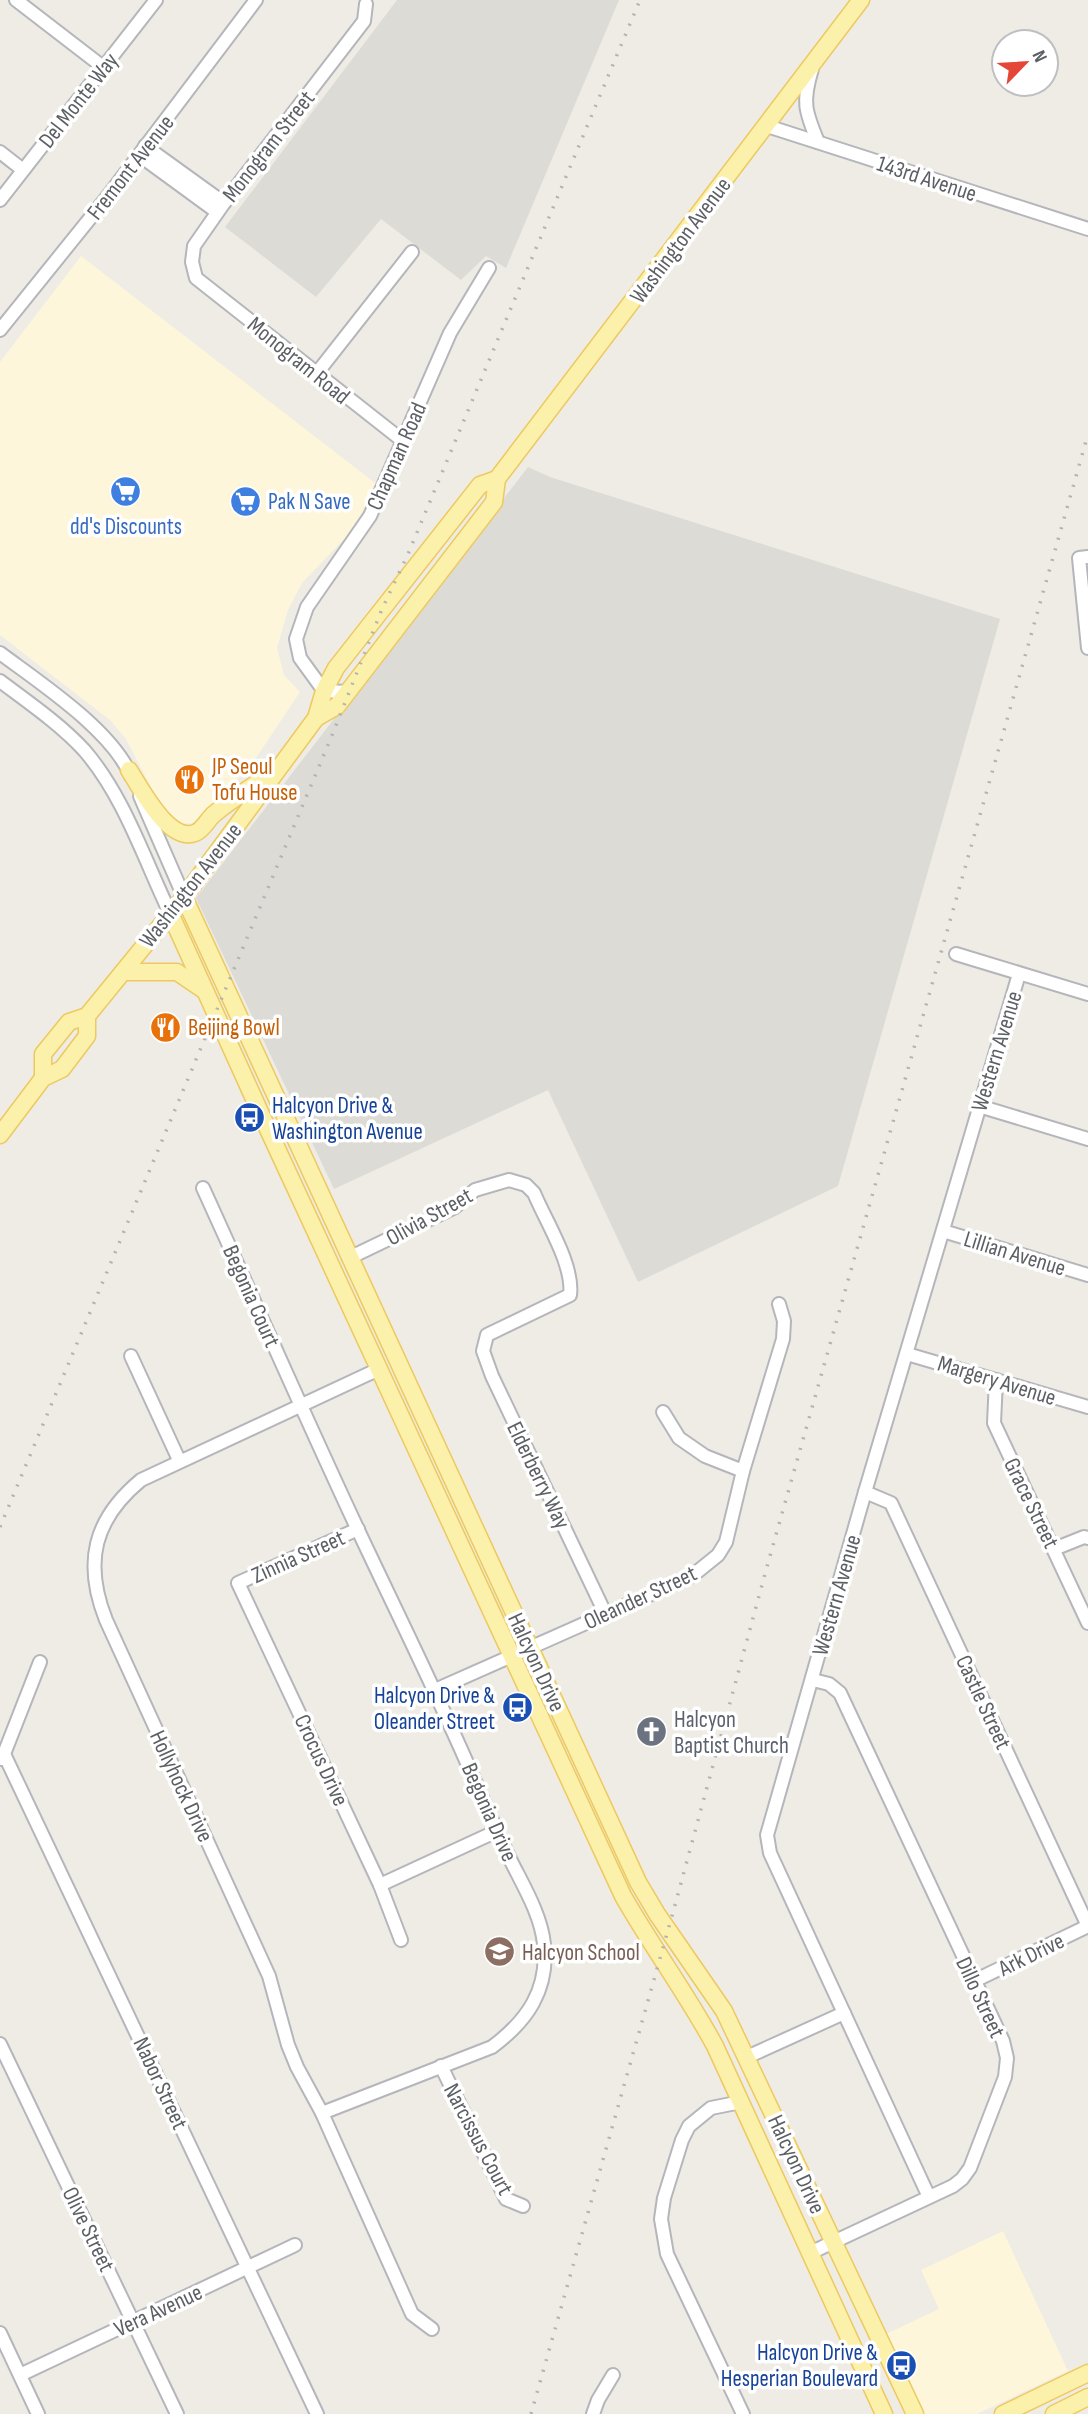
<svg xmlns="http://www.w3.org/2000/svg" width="1088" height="2414" font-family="'Sofia Sans Condensed',sans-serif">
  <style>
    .commercial { fill: #fdf6db }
    .industrial { fill: #dddbd6 }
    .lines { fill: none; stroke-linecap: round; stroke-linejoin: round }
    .minor-casing { stroke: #b5b6bb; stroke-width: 16 }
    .major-casing { stroke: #edc95f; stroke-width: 19 }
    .minor { stroke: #fff; stroke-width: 12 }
    .major { stroke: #fcf1ab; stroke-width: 16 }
    .rail { stroke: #b3b3b4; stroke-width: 3.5; stroke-dasharray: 2 9; stroke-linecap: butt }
    .labels { text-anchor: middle; stroke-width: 7; stroke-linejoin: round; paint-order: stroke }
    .street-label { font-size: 23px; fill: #5c5f64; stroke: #fff }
    .shop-label { font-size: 23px; fill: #366cbe; stroke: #fff; text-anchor: start }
    .food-label { font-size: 23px; fill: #c56008; stroke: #fff; text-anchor: start }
    .transit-label { font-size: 23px; fill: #164399; stroke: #fff; text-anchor: end }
    .worship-label { font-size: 23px; fill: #5b616d; stroke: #fff; text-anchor: start }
    .education-label { font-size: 23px; fill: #785e54; stroke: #fff; text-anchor: start }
  </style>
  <rect width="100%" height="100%" fill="#eeece4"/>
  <!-- commercial -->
  <g class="commercial">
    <polygon points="81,256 379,486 347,536 302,583 288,610 277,648 284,675 300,692 256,758 206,815 193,823 176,824 164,813 126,739 110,720 0,635 0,362"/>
    <polygon points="1003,2231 1068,2371 977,2414 922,2414 884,2335 939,2309 921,2270"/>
  </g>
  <!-- industrial -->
  <g class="industrial">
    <polygon points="397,0 619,0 506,268 486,256 461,280 381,219 316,297 225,227"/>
    <polygon points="528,467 550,477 1000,619 838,1186 638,1282 548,1090 334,1189 196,898"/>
  </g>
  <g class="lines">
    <defs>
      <g id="minor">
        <polyline points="16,0 103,67"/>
        <polyline points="366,4 364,21 224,203 194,246 192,262 196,278 403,441"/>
        <path d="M 812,69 C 802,102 805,111 818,142"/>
        <polyline points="767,126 1088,229"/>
        <polyline points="145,146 224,203"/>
        <polyline points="0,152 23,170"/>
        <polyline points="139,155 217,212"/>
        <polyline points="0,200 156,0"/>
        <polyline points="0,330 108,196 256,0"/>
        <polyline points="317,373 412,252"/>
        <polyline points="1088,557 1079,558 1088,648"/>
        <path d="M 0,653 C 40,683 112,730 131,776"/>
        <path d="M 0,681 C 28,702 60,724 84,750 C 124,796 144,859 170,913"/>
        <polyline points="348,692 324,691 300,658 296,639 307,607 370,516 450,333 489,268"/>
        <polyline points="140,796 184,897"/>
        <polyline points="956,954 1088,994"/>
        <polyline points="979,1106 1088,1139"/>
        <path d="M 203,1188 C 255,1302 305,1417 358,1530 C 397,1613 438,1695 474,1779 C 486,1807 498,1834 511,1861 C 524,1887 541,1915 544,1944 C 549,1990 527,2021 492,2047 L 322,2113"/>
        <polyline points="943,1231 1088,1275"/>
        <path d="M 349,1258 L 455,1207 L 475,1190 L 509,1180 L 526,1185 L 534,1193 C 546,1222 574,1265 570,1295 L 487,1335 L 483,1351 L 492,1376 L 605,1613"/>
        <polyline points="907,1354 1088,1407"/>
        <polyline points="131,1356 179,1460"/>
        <path d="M 379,1369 L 141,1480 C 94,1519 83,1562 106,1620 L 269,1976 L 288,2045 L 297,2067 L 322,2113 L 412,2314 L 432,2329"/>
        <polyline points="996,1380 994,1423 1088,1623"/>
        <polyline points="663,1412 679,1438 705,1456 743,1471"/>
        <polyline points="865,1492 891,1503 1088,1926"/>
        <polyline points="358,1529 238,1583 380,1885 401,1940"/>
        <polyline points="1054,1549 1084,1537 1088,1538"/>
        <polyline points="435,1690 692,1576 718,1555 726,1542 743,1471 783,1339 784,1321 779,1304"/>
        <polyline points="4,1754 317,2414"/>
        <polyline points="2,1759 40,1662"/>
        <polyline points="380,1885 497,1831"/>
        <polyline points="974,1981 1088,1926"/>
        <polyline points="0,2044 177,2414"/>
        <polyline points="747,2057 844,2013"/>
        <polyline points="441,2066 506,2199 523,2206"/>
        <polyline points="741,2102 711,2108 689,2126 682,2140 664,2198 661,2219 667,2254 743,2414"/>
        <polyline points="929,2197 770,1853 767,1835 865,1492 1019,974"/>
        <polyline points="810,2253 953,2186 962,2179 970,2168 1005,2077 1007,2058 1003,2041 840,1693 829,1684 813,1680"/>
        <polyline points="0,2333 38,2414"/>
        <polyline points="20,2375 295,2245"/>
        <polyline points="593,2414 598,2400 613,2375"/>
      </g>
      <g id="major">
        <polyline points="316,718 337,706 494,502 497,479 861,0"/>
        <path d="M 129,770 C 141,789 169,843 195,833 C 203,830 208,819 214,814 C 231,800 249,789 267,776"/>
        <polyline points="184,897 638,1882 657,1914 724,2011 915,2414"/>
        <path d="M 170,913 L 260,1112 L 623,1896 C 652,1947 687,1994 715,2046 L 884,2414"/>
        <polyline points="123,972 177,972 202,989"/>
        <polyline points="43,1078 43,1054 69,1022 87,1016 184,897 316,718 324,691 336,668 480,485 497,479"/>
        <polyline points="0,1135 43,1078 62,1069 87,1036 87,1016"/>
        <polyline points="1003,2414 1088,2373"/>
        <polyline points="1054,2414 1088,2397"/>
      </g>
    </defs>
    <!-- minor casing -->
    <use href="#minor" class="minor-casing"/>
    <!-- major casing -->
    <use href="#major" class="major-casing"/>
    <!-- minor -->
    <use href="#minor" class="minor"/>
    <!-- major -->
    <use href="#major" class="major"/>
    <!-- rail -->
    <g class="rail">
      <polyline points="0,1527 333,733 382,609 408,554 640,0"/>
      <polyline points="531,2414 672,1916 768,1563 1088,434"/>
    </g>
  </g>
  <!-- icons -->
  <defs>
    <symbol id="supermarket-disc" viewBox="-11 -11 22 22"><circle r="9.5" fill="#3f7fe0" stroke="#fff"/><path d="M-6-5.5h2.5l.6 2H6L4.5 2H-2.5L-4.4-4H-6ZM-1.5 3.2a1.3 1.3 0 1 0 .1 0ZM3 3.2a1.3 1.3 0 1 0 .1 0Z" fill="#fff"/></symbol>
    <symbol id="restaurant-disc" viewBox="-11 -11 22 22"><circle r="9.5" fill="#e8710a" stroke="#fff"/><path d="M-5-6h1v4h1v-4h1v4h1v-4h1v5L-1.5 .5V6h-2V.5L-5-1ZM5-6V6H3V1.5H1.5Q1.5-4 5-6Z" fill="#fff"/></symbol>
    <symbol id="bus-disc" viewBox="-11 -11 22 22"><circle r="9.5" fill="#1a4fb4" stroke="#fff"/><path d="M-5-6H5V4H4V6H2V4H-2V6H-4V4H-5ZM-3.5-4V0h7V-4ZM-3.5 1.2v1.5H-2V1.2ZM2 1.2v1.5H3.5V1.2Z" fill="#fff"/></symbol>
    <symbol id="church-disc" viewBox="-11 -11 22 22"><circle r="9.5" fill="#6b7280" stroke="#fff"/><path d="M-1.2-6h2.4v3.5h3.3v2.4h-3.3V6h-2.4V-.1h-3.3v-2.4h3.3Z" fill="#fff"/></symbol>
    <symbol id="school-disc" viewBox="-11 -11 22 22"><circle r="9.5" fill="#8d6e63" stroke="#fff"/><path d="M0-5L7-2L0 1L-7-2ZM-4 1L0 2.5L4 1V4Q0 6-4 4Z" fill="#fff"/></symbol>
  </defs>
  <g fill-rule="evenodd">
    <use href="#supermarket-disc" x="108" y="474" width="35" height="35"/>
    <use href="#supermarket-disc" x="228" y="484" width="35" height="35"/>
    <use href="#restaurant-disc" x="172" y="762" width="35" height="35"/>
    <use href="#restaurant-disc" x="148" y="1010" width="35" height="35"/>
    <use href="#bus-disc" x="232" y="1100" width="35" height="35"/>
    <use href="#bus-disc" x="500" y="1690" width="35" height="35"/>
    <use href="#church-disc" x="634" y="1714" width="35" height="35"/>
    <use href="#school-disc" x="482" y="1934" width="35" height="35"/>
    <use href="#bus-disc" x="884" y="2348" width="35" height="35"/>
  </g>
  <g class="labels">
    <!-- street labels -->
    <g class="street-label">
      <text transform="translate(78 100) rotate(-52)" y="8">Del Monte Way</text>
      <text transform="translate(268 146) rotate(-52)" y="8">Monogram Street</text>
      <text transform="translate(130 167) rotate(-52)" y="8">Fremont Avenue</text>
      <text transform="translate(927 178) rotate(18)" y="8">143rd Avenue</text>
      <text transform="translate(680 240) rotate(-53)" y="8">Washington Avenue</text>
      <text transform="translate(299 360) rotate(39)" y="8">Monogram Road</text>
      <text transform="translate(396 456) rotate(-66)" y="8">Chapman Road</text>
      <text transform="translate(190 885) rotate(-52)" y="8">Washington Avenue</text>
      <text transform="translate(996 1051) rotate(-73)" y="8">Western Avenue</text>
      <text transform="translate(429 1216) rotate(-29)" y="8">Olivia Street</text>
      <text transform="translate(1015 1253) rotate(17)" y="8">Lillian Avenue</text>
      <text transform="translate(252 1296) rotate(66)" y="8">Begonia Court</text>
      <text transform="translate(997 1380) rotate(17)" y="8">Margery Avenue</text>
      <text transform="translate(539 1475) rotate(64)" y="8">Elderberry Way</text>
      <text transform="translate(1032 1503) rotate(64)" y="8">Grace Street</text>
      <text transform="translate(298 1556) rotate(-24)" y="8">Zinnia Street</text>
      <text transform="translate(836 1595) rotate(-74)" y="8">Western Avenue</text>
      <text transform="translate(640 1597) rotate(-25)" y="8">Oleander Street</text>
      <text transform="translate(537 1662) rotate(65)" y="8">Halcyon Drive</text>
      <text transform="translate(984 1702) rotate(65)" y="8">Castle Street</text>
      <text transform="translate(322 1760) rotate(65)" y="8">Crocus Drive</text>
      <text transform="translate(182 1786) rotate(65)" y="8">Hollyhock Drive</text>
      <text transform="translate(490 1812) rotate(66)" y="8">Begonia Drive</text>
      <text transform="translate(1031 1954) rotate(-26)" y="8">Ark Drive</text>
      <text transform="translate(981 1997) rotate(65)" y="8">Dillo Street</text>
      <text transform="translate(161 2083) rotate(65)" y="8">Nabor Street</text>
      <text transform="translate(479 2139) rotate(62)" y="8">Narcissus Court</text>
      <text transform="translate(797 2164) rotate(65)" y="8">Halcyon Drive</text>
      <text transform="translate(89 2229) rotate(64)" y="8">Olive Street</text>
      <text transform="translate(158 2310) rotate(-25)" y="8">Vera Avenue</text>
    </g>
    <!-- shop labels -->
    <g class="shop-label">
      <text x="268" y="509">Pak N Save</text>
      <text x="126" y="534" text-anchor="middle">dd's Discounts</text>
    </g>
    <!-- food labels -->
    <g class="food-label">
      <text x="212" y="774">JP Seoul<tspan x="212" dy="26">Tofu House</tspan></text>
      <text x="188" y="1035">Beijing Bowl</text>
    </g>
    <!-- transit labels -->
    <g class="transit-label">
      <text x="272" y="1113" text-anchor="start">Halcyon Drive &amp;<tspan x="272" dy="26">Washington Avenue</tspan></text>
      <text x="495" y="1703">Halcyon Drive &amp;<tspan x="495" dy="26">Oleander Street</tspan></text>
      <text x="878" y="2360">Halcyon Drive &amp;<tspan x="878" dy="26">Hesperian Boulevard</tspan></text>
    </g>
    <!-- worship labels -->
    <g class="worship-label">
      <text x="674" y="1727">Halcyon<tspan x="674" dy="26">Baptist Church</tspan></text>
    </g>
    <!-- education labels -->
    <g class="education-label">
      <text x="522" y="1960">Halcyon School</text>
    </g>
  </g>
  <!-- north arrow -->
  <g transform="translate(1025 63) rotate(65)"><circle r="33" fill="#ffffff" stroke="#bebfc1" stroke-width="2"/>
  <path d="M0-5L12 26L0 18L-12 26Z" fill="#e44735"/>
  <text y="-10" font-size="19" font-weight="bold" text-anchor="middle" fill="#5c5f64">N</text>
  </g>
</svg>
